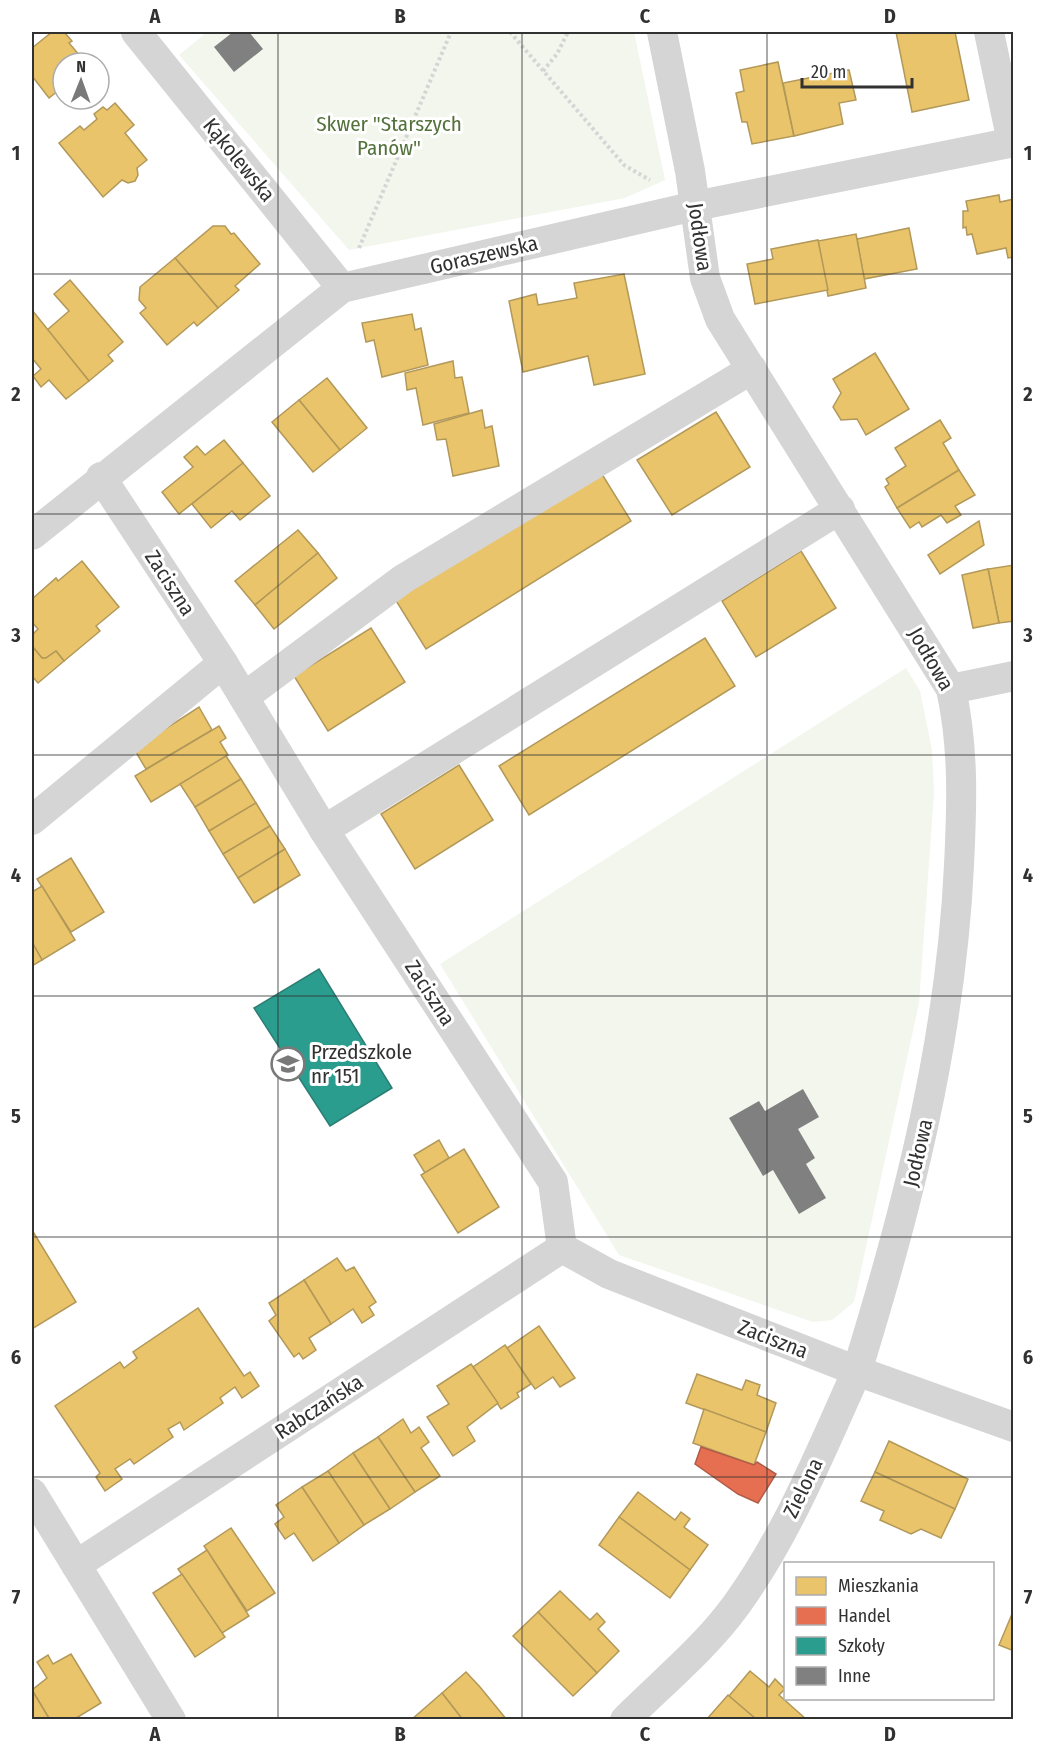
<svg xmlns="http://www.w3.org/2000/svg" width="1045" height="1751" font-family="'Fira Sans Condensed',sans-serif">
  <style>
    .green { fill: #f2f6ed }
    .homes { fill: #e9c46a; stroke: #b29859; stroke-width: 1.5 }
    .shops { fill: #e76f51; stroke: #b05c47; stroke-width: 1.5 }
    .schools { fill: #2a9d8f; stroke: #2c7d73; stroke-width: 1.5 }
    .building { fill: #808080 }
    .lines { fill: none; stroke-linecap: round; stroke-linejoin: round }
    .path { stroke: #d5d5d5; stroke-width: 4; stroke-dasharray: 3 3; stroke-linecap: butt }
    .minor { stroke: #d5d5d5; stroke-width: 30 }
    .grid { fill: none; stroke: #313131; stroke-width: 1.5; stroke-opacity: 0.55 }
    .labels { text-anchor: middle; stroke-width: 6; stroke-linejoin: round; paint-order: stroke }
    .park-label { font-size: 21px; fill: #53713a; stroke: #fff }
    .street-label { font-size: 21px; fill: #313131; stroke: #fff }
    .poi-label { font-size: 21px; fill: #313131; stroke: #fff; text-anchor: start }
    .neatline { fill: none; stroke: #313131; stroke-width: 2 }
    .grid-label { font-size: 20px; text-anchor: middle; font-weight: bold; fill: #313131 }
  </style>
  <rect width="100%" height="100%" fill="#fff"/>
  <!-- green -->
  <g class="green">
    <polygon points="207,32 634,32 665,180 625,198 349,250 179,55"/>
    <polygon points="906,668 920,691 932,750 934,793 919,1003 854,1302 832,1320 813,1322 619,1255 440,964"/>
  </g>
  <!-- homes -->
  <g class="homes">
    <polygon points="52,32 64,32 72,41 69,43 86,63 63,63 63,87 49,98 32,76 32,48"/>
    <polygon points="896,32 955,32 969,100 912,112"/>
    <polygon points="778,62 794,136 752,144 747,122 742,122 736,93 744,91 740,70"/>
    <polygon points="849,70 856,100 839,103 843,124 794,136 783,83"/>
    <polygon points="115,103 134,125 125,133 147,160 137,168 138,175 135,181 128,183 122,180 103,197 59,143 80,126 84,130 97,119 94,114 103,107 107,110"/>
    <polygon points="999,195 1000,202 1014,199 1014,257 1008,258 1006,248 977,254 972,234 967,235 966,227 963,228 963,211 968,211 966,201"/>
    <polygon points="213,226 225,226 231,234 234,233 260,264 235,286 239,290 218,308 175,258"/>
    <polygon points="909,228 917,269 864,279 857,239"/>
    <polygon points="856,234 866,288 828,296 818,241"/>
    <polygon points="818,240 828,290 755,304 747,264 773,259 771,249"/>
    <polygon points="175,258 218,308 197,326 194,322 167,345 140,313 146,308 139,300 140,287"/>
    <polygon points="624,274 645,374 594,385 588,356 523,372 509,301 536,294 538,305 577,298 574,283"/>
    <polygon points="70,280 123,342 108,355 113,361 89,381 47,330 69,311 54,294"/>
    <polygon points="32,310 89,381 66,399 49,380 41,387 33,376 41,369 32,358"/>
    <polygon points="412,314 415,330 421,328 428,365 382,377 374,340 366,342 362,323"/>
    <polygon points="875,353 909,409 866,435 857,419 841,420 833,407 841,393 833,379"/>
    <polygon points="453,361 455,378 462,377 469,413 423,425 416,388 407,390 405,373"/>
    <polygon points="327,378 367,428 340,450 299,400"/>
    <polygon points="299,400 340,450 313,472 272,422"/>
    <polygon points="482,410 485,428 492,426 499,466 453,476 446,439 437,440 434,424"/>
    <polygon points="716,412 750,467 672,515 637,460"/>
    <polygon points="940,420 951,438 943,443 959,470 897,508 885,487 889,484 886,479 906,466 895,448"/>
    <polygon points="224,440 243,463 179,514 162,492 193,467 184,457 197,446 205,455"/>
    <polygon points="243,463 270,496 240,520 232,511 211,528 192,504"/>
    <polygon points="959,470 975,495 955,506 961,515 947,523 941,515 922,527 919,522 910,528 897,508"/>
    <polygon points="600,471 631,521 426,649 395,599"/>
    <polygon points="979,521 984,545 940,574 928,555"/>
    <polygon points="298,530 318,553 255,605 235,581"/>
    <polygon points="801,551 836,608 756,657 722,601"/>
    <polygon points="318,553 337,578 274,629 255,605"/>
    <polygon points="82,561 119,607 96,626 100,631 64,661 56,651 46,658 42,658 32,646 32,635 38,629 32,622 32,599 56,578 58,581"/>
    <polygon points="1014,565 1014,621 999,623 988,569"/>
    <polygon points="988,569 999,623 973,628 962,575"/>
    <polygon points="371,628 405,682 328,731 294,676"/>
    <polygon points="705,638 735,686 529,815 499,766"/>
    <polygon points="32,646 42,658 46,658 56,651 64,661 38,683 32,676"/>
    <polygon points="199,707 212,730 146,769 134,749"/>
    <polygon points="219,726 226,738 220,742 228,755 151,802 135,776"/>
    <polygon points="226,756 241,779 195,807 180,784"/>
    <polygon points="459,765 493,820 415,869 381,814"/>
    <polygon points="241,779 256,803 209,831 195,807"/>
    <polygon points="256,803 270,826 223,854 209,831"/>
    <polygon points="270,826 285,849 238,878 223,854"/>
    <polygon points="285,849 300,875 254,903 238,878"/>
    <polygon points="71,858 104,912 71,932 37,879"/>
    <polygon points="42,886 75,940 42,960 32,942 32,892"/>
    <polygon points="32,942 42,960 32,966"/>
    <polygon points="439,1140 449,1158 425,1173 414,1155"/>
    <polygon points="464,1149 499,1207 458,1233 421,1175"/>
    <polygon points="32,1230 76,1302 32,1329"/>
    <polygon points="337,1258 346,1271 354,1267 376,1302 369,1307 374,1315 362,1323 353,1309 331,1324 304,1280"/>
    <polygon points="304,1280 331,1324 309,1338 316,1350 303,1359 299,1353 294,1357 269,1321 276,1315 269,1303"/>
    <polygon points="198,1308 244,1376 250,1372 259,1386 242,1398 235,1387 220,1398 223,1403 184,1430 180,1422 168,1429 173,1437 134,1464 130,1459 115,1469 122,1479 105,1491 96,1477 100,1473 55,1406 120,1362 124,1368 137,1358 133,1352"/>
    <polygon points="539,1326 575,1378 560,1387 553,1377 535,1389 507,1348"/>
    <polygon points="505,1345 531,1384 517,1393 519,1397 501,1409 473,1367"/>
    <polygon points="471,1364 498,1403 467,1427 475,1441 453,1456 427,1417 449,1404 437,1386"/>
    <polygon points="697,1374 742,1390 746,1380 760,1385 757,1395 776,1403 766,1432 686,1403"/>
    <polygon points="704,1409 766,1432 754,1465 693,1443"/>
    <polygon points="403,1419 411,1433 419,1427 429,1442 421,1448 440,1476 415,1492 378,1437"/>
    <polygon points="378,1437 415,1492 390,1509 353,1453"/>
    <polygon points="889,1441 968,1479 955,1509 875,1472"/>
    <polygon points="353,1453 390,1509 364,1525 328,1471"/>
    <polygon points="328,1471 364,1525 339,1543 302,1487"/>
    <polygon points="875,1472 955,1509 941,1538 921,1529 911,1534 880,1520 884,1511 861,1501"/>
    <polygon points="302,1487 339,1543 313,1561 294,1533 285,1539 275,1524 284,1517 276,1505"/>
    <polygon points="638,1492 675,1520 681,1512 690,1519 684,1527 708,1545 690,1570 619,1517"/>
    <polygon points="619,1517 690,1570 670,1598 599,1545"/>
    <polygon points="231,1528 275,1593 247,1611 204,1546"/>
    <polygon points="207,1550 249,1616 222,1633 178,1569"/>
    <polygon points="182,1574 225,1637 195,1657 153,1593"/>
    <polygon points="560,1591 590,1620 597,1613 605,1622 598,1629 619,1651 597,1673 538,1612"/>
    <polygon points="538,1612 597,1673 573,1696 513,1636"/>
    <polygon points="1012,1614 1014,1615 1014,1651 999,1645"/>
    <polygon points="71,1654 101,1703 73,1720 50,1720 32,1690 47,1678 37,1662 48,1655 53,1664"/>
    <polygon points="750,1671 769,1687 775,1679 785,1689 779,1695 807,1720 757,1720 729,1696"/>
    <polygon points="466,1672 480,1687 507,1720 463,1720 442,1693"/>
    <polygon points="32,1690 50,1720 32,1720"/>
    <polygon points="442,1693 463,1720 411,1720"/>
    <polygon points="728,1695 729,1696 757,1720 706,1720"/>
  </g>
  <!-- shops -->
  <polygon class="shops" points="701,1447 754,1465 757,1462 776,1474 758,1503 738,1494 695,1464"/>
  <!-- schools -->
  <polygon class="schools" points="319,969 392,1088 330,1126 254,1008"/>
  <!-- building -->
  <g class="building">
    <polygon points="233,32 249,32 263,49 234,72 214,47"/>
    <polygon points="803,1089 819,1117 798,1129 815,1158 806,1164 826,1198 799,1214 773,1170 763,1176 729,1118 759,1101 765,1111"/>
  </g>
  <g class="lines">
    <!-- path -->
    <g class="path">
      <polyline points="510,32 624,165 650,180"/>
      <polyline points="543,71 557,54 568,32"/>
      <polyline points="359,248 451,32"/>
    </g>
    <!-- minor -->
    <g class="minor">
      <polyline points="136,32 342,288"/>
      <polyline points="989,32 1012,142"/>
      <path d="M 101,477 L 223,663 L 324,830 L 553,1182 L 562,1248 L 609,1274 L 857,1371 C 908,1206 951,1039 959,865 C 962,805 964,748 951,689 L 720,319 L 705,278 L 690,171 L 662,32"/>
      <polyline points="32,535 342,288 695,206 1014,142"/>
      <polyline points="951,689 1014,676"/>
      <polyline points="244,697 403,579 752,369"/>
      <polyline points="32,820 223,663"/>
      <polyline points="324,830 840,509"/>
      <polyline points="32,1493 171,1720"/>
      <polyline points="76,1565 562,1248"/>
      <path d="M 625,1720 C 663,1682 706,1647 737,1604 C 788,1533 821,1451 857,1371 L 1014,1427"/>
    </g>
  </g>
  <!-- grid -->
  <path class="grid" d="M 278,32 L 278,1720M 522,32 L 522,1720M 767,32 L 767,1720M 32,274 L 1014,274M 32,514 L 1014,514M 32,755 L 1014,755M 32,996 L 1014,996M 32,1237 L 1014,1237M 32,1477 L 1014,1477"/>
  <!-- icons -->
  <defs>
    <symbol id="school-ring" viewBox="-11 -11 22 22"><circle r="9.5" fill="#fff" stroke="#797979" stroke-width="1.5"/><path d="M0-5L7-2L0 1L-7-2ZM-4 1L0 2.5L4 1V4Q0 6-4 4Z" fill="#797979"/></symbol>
  </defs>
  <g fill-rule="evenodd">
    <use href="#school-ring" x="269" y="1045" width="38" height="38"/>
  </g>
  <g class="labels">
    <!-- park labels -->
    <g class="park-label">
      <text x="389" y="131">Skwer "Starszych<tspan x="389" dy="24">Panów"</tspan></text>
    </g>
    <!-- street labels -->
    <g class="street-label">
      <text transform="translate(239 160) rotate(51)" y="7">Kąkolewska</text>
      <text transform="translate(700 237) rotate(82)" y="7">Jodłowa</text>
      <text transform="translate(484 255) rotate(-13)" y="7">Goraszewska</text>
      <text transform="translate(170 583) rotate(57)" y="7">Zaciszna</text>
      <text transform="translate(931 659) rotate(60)" y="7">Jodłowa</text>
      <text transform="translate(430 993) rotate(57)" y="7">Zaciszna</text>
      <text transform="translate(918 1153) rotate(-77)" y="7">Jodłowa</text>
      <text transform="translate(773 1339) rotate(21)" y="7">Zaciszna</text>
      <text transform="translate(319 1407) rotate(-33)" y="7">Rabczańska</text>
      <text transform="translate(803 1488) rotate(-64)" y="7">Zielona</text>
    </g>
    <!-- poi labels -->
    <g class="poi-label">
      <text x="311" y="1059">Przedszkole<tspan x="311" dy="24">nr 151</tspan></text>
    </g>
  </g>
  <!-- border -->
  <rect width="1045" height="1751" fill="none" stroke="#ffffff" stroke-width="66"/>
  <!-- legend -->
  <rect x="784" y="1562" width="210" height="138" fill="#ffffff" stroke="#adadad" stroke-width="1.5"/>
  <rect x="796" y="1577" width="30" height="18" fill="#e9c46a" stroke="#adadad" stroke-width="1.5"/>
  <text x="838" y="1592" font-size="18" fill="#313131">Mieszkania</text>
  <rect x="796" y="1607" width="30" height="18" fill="#e76f51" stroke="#adadad" stroke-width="1.5"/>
  <text x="838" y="1622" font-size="18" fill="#313131">Handel</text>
  <rect x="796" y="1637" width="30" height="18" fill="#2a9d8f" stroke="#adadad" stroke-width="1.5"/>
  <text x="838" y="1652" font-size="18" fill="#313131">Szkoły</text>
  <rect x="796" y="1667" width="30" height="18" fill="#808080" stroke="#adadad" stroke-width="1.5"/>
  <text x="838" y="1682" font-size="18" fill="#313131">Inne</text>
  <!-- north arrow -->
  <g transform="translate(81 81) rotate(1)"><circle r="28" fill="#ffffff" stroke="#adadad" stroke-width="1.5"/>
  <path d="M0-4.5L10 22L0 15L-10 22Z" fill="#797979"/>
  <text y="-9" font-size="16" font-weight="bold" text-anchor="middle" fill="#313131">N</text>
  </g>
  <!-- scale -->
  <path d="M802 78v9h110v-9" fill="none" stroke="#313131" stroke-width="3"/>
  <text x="811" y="78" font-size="18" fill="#313131" stroke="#ffffff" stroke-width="4.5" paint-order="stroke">20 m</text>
  <rect x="33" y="33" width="979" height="1685" class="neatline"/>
  <g class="grid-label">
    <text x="155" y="23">A</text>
    <text x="400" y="23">B</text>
    <text x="645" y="23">C</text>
    <text x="890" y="23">D</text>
    <text x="16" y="160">1</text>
    <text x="1028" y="160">1</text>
    <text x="16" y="401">2</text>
    <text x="1028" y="401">2</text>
    <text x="16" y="642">3</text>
    <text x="1028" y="642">3</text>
    <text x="16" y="882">4</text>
    <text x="1028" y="882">4</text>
    <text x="16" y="1123">5</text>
    <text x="1028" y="1123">5</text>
    <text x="16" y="1364">6</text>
    <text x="1028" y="1364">6</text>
    <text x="16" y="1604">7</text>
    <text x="1028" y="1604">7</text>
    <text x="155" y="1741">A</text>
    <text x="400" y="1741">B</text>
    <text x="645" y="1741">C</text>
    <text x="890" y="1741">D</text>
  </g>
</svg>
